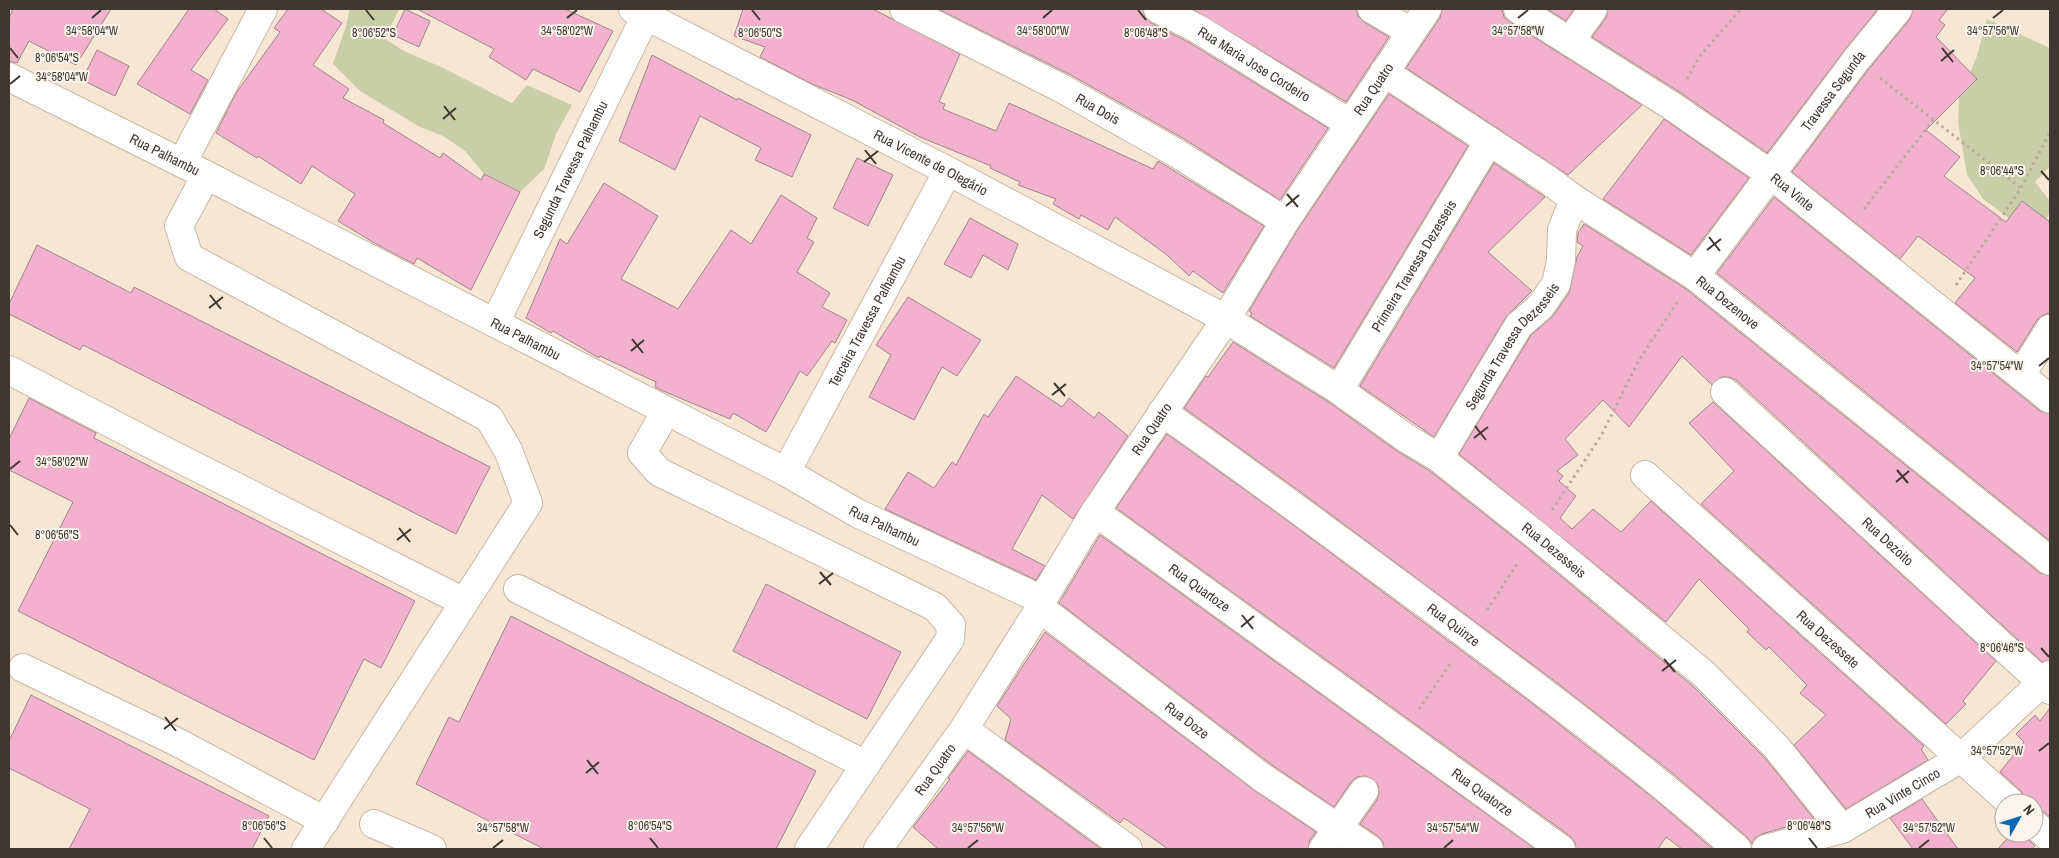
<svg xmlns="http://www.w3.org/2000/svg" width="2059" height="858" font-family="'Archivo Narrow',sans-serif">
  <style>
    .green { fill: #c8cfa7 }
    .building { fill: #f4b1cd; stroke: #9d868f }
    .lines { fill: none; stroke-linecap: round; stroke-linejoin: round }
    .street-casing { stroke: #c8b7a6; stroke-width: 30 }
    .path { stroke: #baab9d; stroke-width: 3; stroke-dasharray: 2.5 4; stroke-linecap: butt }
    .street { stroke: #fff; stroke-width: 28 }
    .ticks { fill: none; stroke: #3f3831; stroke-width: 2 }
    .labels { text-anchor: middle; stroke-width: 4; stroke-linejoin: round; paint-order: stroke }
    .street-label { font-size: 14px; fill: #3f3831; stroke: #fcf5ee }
    .ticks-label { font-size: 12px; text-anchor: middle; fill: #3f3831; stroke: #fcf5ee; stroke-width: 4; stroke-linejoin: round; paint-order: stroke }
  </style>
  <rect width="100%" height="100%" fill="#f8e6d4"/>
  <!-- green -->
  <g class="green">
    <polygon points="350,9 399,9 385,39 404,51 441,67 512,103 527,85 572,105 556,134 544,169 520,192 484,174 465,151 443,136 420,127 360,91 333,64 346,26"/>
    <polygon points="1987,19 2050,48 2050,166 2035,182 2050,201 2050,212 2036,238 1983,199 1967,175 1958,122 1959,98 1977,56"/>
  </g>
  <!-- building -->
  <g class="building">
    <polygon points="13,9 111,9 76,65 29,41 17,63 9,61 9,18"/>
    <polygon points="189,9 214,9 228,19 191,70 208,80 190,114 137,84"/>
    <polygon points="288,9 321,9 342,23 313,65 349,89 343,98 384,120 383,123 440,158 443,153 481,180 484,174 520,192 471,290 417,258 414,264 376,244 338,221 355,194 312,166 301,184 258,156 257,158 216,133 236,93 280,32 274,28"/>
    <polygon points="405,9 430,21 419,47 393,35"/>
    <polygon points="417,9 565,9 613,31 580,92 533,69 526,80 489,57 494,49"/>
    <polygon points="743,9 873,9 960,54 939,102 945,104 943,109 996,131 1009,103 1153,169 1158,161 1264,226 1223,293 1193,271 1189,276 1167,255 1115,217 1108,230 1081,215 1079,219 1053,204 1056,199 1018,185 1020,182 990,168 991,166 920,137 852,100 812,84 760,57 765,47 734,36"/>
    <polygon points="938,9 1143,9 1145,17 1151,23 1190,43 1328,128 1280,200 1186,140 1069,74"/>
    <polygon points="1192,9 1356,9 1358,16 1364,22 1389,37 1346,102"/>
    <polygon points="1442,9 1502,9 1504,17 1510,22 1642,105 1568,175 1406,68 1440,18"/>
    <polygon points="1547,9 1574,9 1566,21"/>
    <polygon points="1608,9 1878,9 1844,51 1767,153 1681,93 1592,37 1606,18"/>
    <polygon points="1913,9 1948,9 1939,20 1945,25 1936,37 1977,79 1926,130 1960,157 1944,176 2006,222 2022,201 2050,222 2050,313 2043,315 2037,320 2017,352 1955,303 1975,278 1918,236 1900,259 1792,172 1868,70 1910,19"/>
    <polygon points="97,50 129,66 115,96 82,80"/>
    <polygon points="652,55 737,100 738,98 811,135 792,177 755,160 761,148 700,116 675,170 619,141"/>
    <polygon points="1389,94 1468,146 1334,368 1250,316 1252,313 1249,311 1298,229"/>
    <polygon points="1664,119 1749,178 1691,255 1603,199"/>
    <polygon points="857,158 893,175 868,226 833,208"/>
    <polygon points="1494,163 1545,197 1488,252 1532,291 1506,317 1434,437 1360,386"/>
    <polygon points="604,183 658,216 621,279 678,309 731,230 751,244 781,195 817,218 807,238 814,242 797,272 830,293 822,307 847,320 835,343 832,341 807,376 800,371 766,432 733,413 730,419 663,391 655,387 656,382 600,356 599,358 553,331 551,333 526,318 560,239 567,244"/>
    <polygon points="1774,197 2040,411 2050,414 2050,541 1717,273"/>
    <polygon points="970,218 1018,244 1008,270 983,255 971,278 944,264"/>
    <polygon points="1584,224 1686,289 2040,573 2050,576 2050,660 2042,662 1736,380 1729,377 1721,377 1712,385 1682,356 1629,427 1603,400 1565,439 1578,455 1557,471 1563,476 1559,481 1576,496 1560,518 1572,529 1593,509 1621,532 1651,501 1924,746 1921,749 1928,760 1846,809 1794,745 1826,715 1800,693 1807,685 1769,647 1766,650 1747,632 1749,629 1699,579 1666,622 1459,454 1531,335 1553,316 1569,293 1577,257 1583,246 1577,242 1578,233"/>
    <polygon points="37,245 131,293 134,287 490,467 456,534 83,345 80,350 9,314 9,304"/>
    <polygon points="908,297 981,340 957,376 942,367 914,420 869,397 891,355 876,345"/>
    <polygon points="1233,342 1330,403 1397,451 1430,471 1526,547 1694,687 1765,758 1814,819 1762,834 1755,838 1752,844 1747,837 1671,772 1552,679 1302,493 1184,408 1206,376 1208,377"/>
    <polygon points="1016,376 1062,407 1069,398 1094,418 1099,412 1128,436 1073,519 1042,495 1012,549 1045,566 1036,580 885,509 908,472 934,488 952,462 956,465 984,414 988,417"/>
    <polygon points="29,398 96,433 94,438 415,601 381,668 364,659 314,760 18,611 73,502 9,470 9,439"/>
    <polygon points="1713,402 1996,661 1963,701 1966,704 1946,724 1701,504 1734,471 1689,423"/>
    <polygon points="1167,434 1284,518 1533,704 1651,796 1713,849 1682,849 1666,837 1658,849 1576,849 1575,842 1570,836 1116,508"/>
    <polygon points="1100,535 1535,849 1384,849 1383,842 1378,836 1360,824 1377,800 1379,793 1378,785 1373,779 1366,776 1357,777 1351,782 1334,807 1272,765 1059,603"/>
    <polygon points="766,584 901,652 867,719 733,651"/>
    <polygon points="511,616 816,771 776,849 544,849 416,784 449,717 459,722"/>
    <polygon points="1045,632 1254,790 1316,832 1310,840 1308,849 1168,849 1124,818 1120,823 1005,740 1011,719 997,706"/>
    <polygon points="31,695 269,816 252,849 69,849 90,809 9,768 9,741"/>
    <polygon points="2050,708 2050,817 2044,812 2034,809 2034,803 2026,802 2021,791 2000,772 2024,742 2016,734 2035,715 2040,721"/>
    <polygon points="968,751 1101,849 938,849 913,827 950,779 948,778"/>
    <polygon points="1922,799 1937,820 1958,849 1913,849 1890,818"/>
    <polygon points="2012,833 2022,833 2035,846 2032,849 1998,849"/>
  </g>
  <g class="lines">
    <defs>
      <g id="street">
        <path id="s1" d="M 633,9 L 948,171 L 1226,319 L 1339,390 L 1406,438 L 1439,458 L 1536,535 L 1705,675 L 1777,748 L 1842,829"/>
        <path id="s2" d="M 904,9 L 1061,88 L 1178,154 L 1285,221"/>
        <path id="s3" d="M 1158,9 L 1198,29 L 1349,123"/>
        <polyline points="1372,9 1411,32"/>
        <path id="s4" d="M 1518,9 L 1672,106 L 1769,173 L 2050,399"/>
        <polyline points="1571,40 1593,9"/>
        <path id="s5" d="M 1384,72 L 1547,179 L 1574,199 L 1695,276 L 2050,561"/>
        <path id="s6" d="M 9,77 L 206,175 L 786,472 L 857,513 L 1042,600"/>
        <polyline points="182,163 263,9"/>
        <polyline points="206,175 179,226 189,257 489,418 508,450 528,503 306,849"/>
        <path id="s7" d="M 1695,276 L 1856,60 L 1898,9"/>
        <path id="s8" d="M 495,323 L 649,9"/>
        <polyline points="9,370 147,442 464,602"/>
        <polyline points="2021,375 2050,329"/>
        <path id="s9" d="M 1339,390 L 1489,141"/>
        <path id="s10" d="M 1725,392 L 2050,690"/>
        <polyline points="666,411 642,453 659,472 935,607 951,625 950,639 809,849"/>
        <path id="s11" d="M 1162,412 C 1250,473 1336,538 1422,601 C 1529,681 1637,761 1737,849"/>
        <path id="s12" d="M 1439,458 L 1519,325 L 1540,307 L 1556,284 L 1561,261 L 1562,230 L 1574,199"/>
        <path id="s13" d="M 786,472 L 948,171"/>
        <path id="s14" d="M 1645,475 L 2011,803"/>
        <path id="s15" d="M 1095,512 L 1561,849"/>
        <polyline points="518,589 866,765"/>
        <path id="s16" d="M 1040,608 L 1263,778 L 1369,849"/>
        <polyline points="23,668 177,742 325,821"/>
        <polyline points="964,729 1128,849"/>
        <polyline points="374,824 432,849"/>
        <polyline points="2034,824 2050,838"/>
        <path id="s17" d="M 878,849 L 964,729 L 1040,608 L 1042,600 L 1095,512 L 1226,319 L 1285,221 L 1427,9"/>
        <polyline points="1323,849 1364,791"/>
        <path id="s18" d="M 1766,849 L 1842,829 L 1961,758 L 2050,675"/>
      </g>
    </defs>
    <!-- street casing -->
    <use href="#street" class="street-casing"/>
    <!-- path -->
    <g class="path">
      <polyline points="1880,78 2021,188"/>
      <polyline points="1687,79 1699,57 1741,9"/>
      <polyline points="1864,209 1934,119"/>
      <polyline points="1956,285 2021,188 2050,132"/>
      <polyline points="1552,510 1601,436 1639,360 1678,301"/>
      <polyline points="1487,610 1519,561"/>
      <polyline points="1419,709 1452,661"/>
    </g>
    <!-- street -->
    <use href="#street" class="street"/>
  </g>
  <!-- ticks -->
  <path class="ticks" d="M 366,10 L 374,20M 752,10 L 760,20M 1138,10 L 1146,20M 92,18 L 101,10M 567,18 L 577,10M 1043,18 L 1052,10M 1518,18 L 1528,10M 1993,18 L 2003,10M 10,48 L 18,58M 1942,48 L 1953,62M 1941,61 L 1954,50M 10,84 L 20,76M 444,106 L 455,120M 443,119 L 456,108M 865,150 L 876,164M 864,162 L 878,151M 2041,171 L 2049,180M 1287,194 L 1298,207M 1286,206 L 1299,195M 1709,237 L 1720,251M 1707,250 L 1721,239M 210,295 L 221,309M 209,308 L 223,297M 632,339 L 643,353M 631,351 L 644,340M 2039,366 L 2049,358M 1054,383 L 1065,396M 1052,395 L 1066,384M 1475,426 L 1486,440M 1474,438 L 1488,427M 10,469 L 20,461M 1897,470 L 1908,483M 1896,482 L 1909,471M 10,525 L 18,535M 399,528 L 410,542M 397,540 L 411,529M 820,572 L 831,585M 819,584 L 833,573M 1242,615 L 1253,629M 1241,627 L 1254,616M 2041,648 L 2049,657M 1664,659 L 1675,672M 1662,671 L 1676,660M 165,717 L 176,731M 164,729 L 178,718M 2039,751 L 2049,743M 587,760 L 598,774M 586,773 L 599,762M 264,838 L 272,848M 650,838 L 658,848M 1809,838 L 1817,848M 493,848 L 503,840M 968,848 L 978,840M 1444,848 L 1453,840M 1919,848 L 1929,840"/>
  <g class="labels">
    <!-- street labels -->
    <g class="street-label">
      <text dy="5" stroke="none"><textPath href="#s3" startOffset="111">Rua Maria Jose Cordeiro</textPath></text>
      <text dy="5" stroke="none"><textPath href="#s17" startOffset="908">Rua Quatro</textPath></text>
      <text dy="5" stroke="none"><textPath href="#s7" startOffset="231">Travessa Segunda</textPath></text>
      <text dy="5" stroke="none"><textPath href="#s2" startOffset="218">Rua Dois</textPath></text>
      <text dy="5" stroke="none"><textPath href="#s6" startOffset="174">Rua Palhambu</textPath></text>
      <text dy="5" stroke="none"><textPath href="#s1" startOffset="335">Rua Vicente de Olegário</textPath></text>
      <text dy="5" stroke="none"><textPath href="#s8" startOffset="171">Segunda Travessa Palhambu</textPath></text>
      <text dy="5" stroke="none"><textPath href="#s4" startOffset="330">Rua Vinte</textPath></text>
      <text dy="5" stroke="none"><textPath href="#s9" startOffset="145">Primeira Travessa Dezesseis</textPath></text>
      <text dy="5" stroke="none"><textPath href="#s5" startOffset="414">Rua Dezenove</textPath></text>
      <text dy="5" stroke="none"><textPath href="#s13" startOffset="171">Terceira Travessa Palhambu</textPath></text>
      <text dy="5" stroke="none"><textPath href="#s6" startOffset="579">Rua Palhambu</textPath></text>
      <text dy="5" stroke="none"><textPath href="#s12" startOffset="134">Segunda Travessa Dezesseis</textPath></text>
      <text dy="5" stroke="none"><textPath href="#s17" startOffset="502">Rua Quatro</textPath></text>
      <text dy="5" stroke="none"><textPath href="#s6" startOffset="984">Rua Palhambu</textPath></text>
      <text dy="5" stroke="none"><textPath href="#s10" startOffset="221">Rua Dezoito</textPath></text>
      <text dy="5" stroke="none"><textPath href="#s1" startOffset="1071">Rua Dezesseis</textPath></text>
      <text dy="5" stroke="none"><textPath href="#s15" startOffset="129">Rua Quartoze</textPath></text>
      <text dy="5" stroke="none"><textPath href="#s11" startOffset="361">Rua Quinze</textPath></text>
      <text dy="5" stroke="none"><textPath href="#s14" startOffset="246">Rua Dezessete</textPath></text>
      <text dy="5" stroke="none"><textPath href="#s16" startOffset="185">Rua Doze</textPath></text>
      <text dy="5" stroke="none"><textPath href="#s17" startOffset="98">Rua Quatro</textPath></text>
      <text dy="5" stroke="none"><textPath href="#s15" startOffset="478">Rua Quatorze</textPath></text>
      <text dy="5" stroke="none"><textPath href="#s18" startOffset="149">Rua Vinte Cinco</textPath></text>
    </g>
  </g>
  <g class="ticks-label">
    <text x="1993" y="35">34°57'56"W</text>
    <text x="92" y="35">34°58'04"W</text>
    <text x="567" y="35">34°58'02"W</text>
    <text x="1043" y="35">34°58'00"W</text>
    <text x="1518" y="35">34°57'58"W</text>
    <text x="1146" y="37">8°06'48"S</text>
    <text x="374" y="37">8°06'52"S</text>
    <text x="760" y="37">8°06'50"S</text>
    <text x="57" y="62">8°06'54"S</text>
    <text x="62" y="81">34°58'04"W</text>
    <text x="2002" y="175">8°06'44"S</text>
    <text x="1997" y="370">34°57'54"W</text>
    <text x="62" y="466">34°58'02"W</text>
    <text x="57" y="539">8°06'56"S</text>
    <text x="2002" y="652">8°06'46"S</text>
    <text x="1997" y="755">34°57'52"W</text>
    <text x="264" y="830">8°06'56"S</text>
    <text x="650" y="830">8°06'54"S</text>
    <text x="1809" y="830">8°06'48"S</text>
    <text x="503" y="832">34°57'58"W</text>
    <text x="978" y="832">34°57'56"W</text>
    <text x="1453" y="832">34°57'54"W</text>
    <text x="1929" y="832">34°57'52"W</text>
  </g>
  <!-- border -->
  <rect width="2059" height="858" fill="none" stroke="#3f3831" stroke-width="20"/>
  <!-- north arrow -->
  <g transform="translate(2019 818) rotate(51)"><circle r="24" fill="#fcf5ee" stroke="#b0a9a2"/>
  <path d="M0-4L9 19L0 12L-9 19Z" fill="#076ab6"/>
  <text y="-8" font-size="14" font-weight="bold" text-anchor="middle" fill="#3f3831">N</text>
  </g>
</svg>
